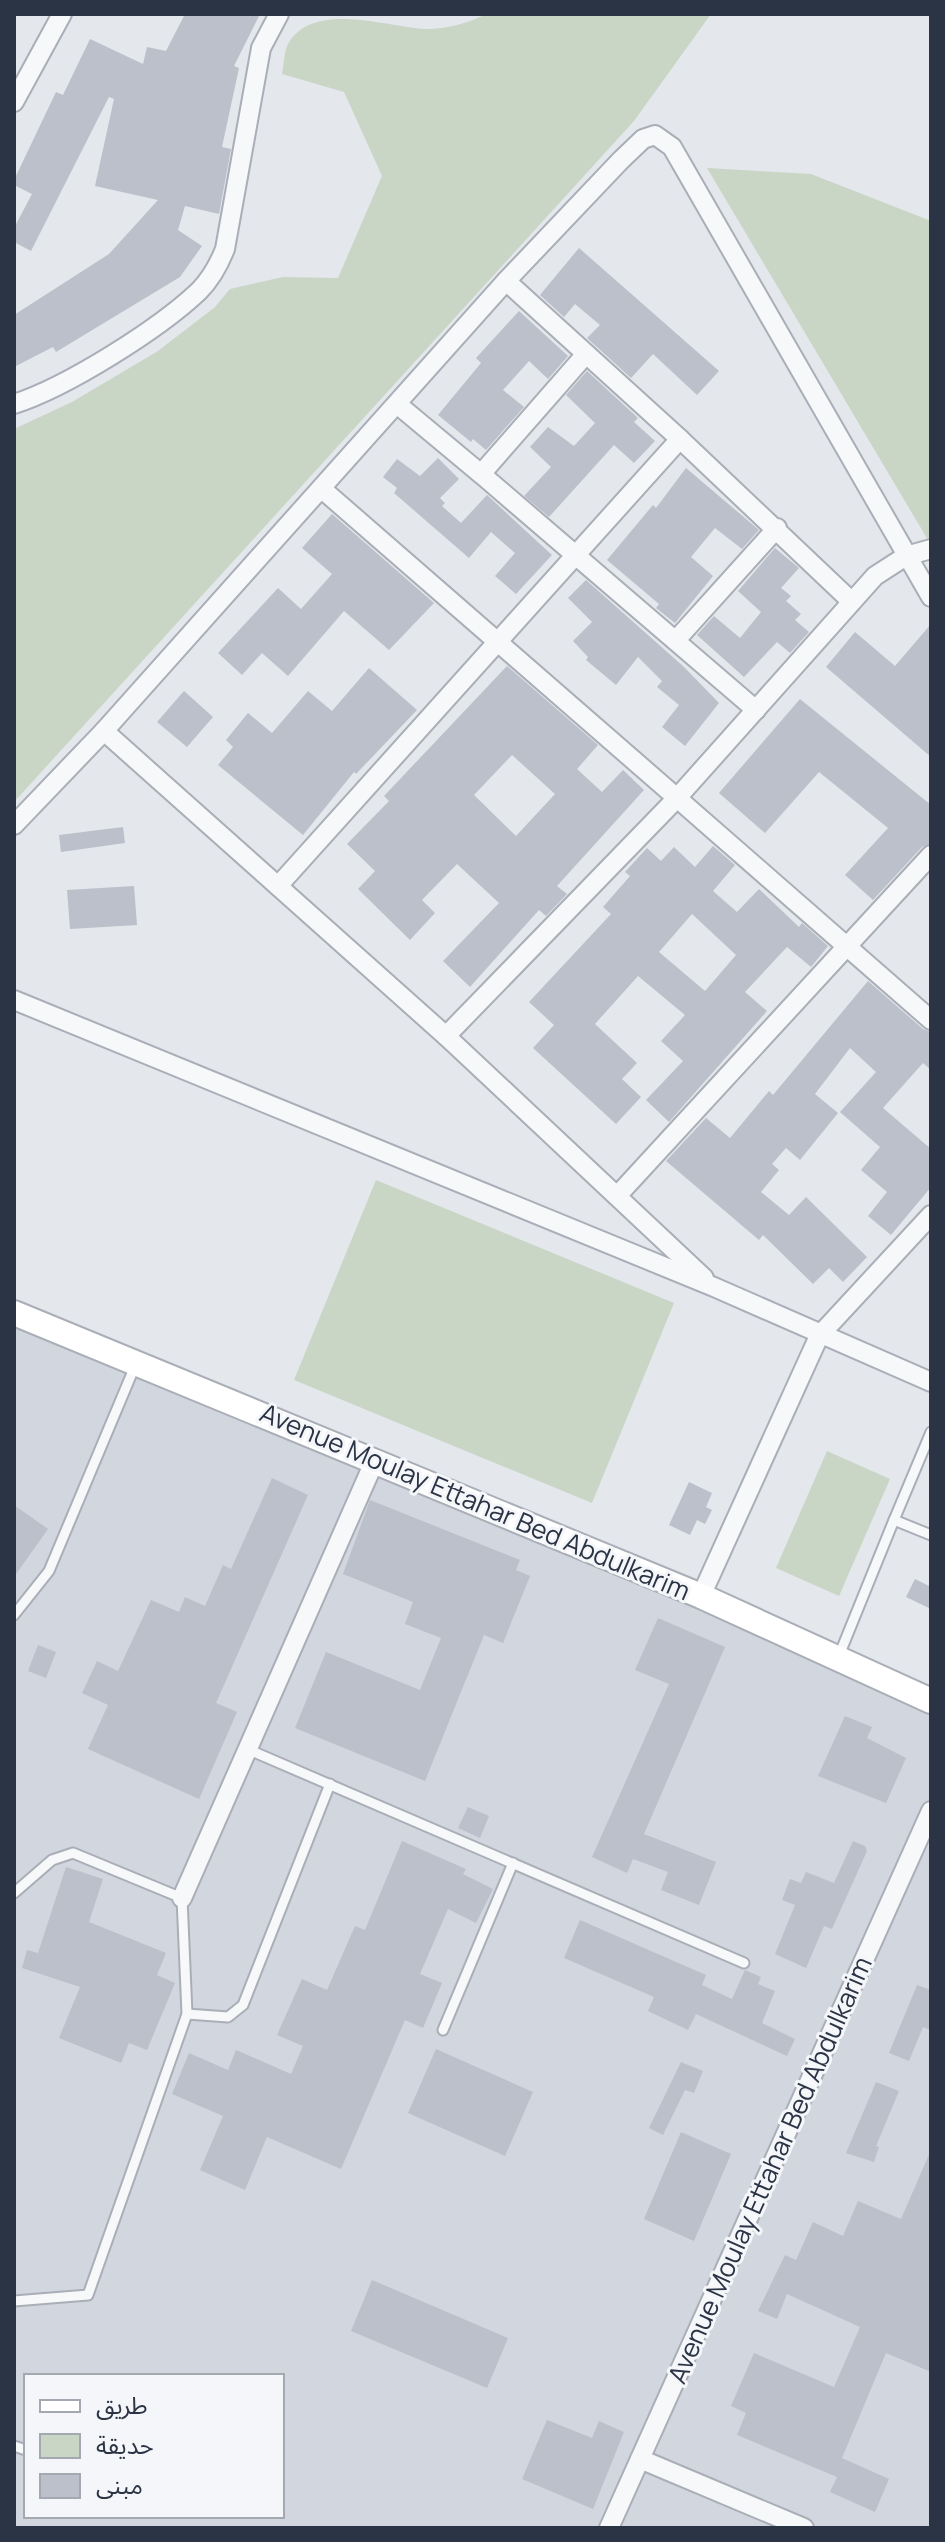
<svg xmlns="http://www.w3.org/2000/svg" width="945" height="2542" font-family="Manrope,'Noto Sans Arabic',sans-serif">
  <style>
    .built { fill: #d2d6de; fill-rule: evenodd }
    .green { fill: #c9d6c5 }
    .building { fill: #bbc0ca; fill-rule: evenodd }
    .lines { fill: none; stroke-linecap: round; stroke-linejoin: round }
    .lane-casing { stroke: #a9aeb7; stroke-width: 13 }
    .street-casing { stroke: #a9aeb7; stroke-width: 22 }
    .secondary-casing { stroke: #a9aeb7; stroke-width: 28 }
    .lane { stroke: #f7f8fa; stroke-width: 9 }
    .street { stroke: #f7f8fa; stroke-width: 18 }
    .secondary { stroke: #fff; stroke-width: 24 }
    .labels { text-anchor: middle; stroke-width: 6; stroke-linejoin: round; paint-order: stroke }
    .street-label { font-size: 26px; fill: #2b3445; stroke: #f4f6f9 }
  </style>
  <rect width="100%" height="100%" fill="#e4e7ec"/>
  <!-- built -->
  <path class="built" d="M 14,1303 L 931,1685 L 931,2528 L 612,2528 L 930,1798 L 601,2528 L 14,2528 ZM 26,2376 L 282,2376 L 282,2516 L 26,2516 Z"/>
  <!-- green -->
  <g class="green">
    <path d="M 486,14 L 711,14 L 634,121 L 14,802 L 14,429 L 72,402 L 158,351 L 215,307 L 230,289 L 283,277 L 338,278 L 382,176 L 344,92 L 282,74 C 284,65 284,52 288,44 C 313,0 386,27 426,29 C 446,29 469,23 486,14 Z"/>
    <polygon points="707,168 811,174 931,221 931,545"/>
    <polygon points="376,1180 674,1303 592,1503 294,1380"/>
    <polygon points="827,1451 890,1479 839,1596 776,1568"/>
  </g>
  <!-- building -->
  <g class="building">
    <polygon points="185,14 260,14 234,66 239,68 222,147 231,149 219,214 185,206 178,230 202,246 180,277 56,352 53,347 14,367 14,315 109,254 158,200 95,186 114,99 109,97 31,251 14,242 14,228 32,194 14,185 14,180 56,92 63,95 90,39 143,64 147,47 166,51"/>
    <polygon points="579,248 719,371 697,395 653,354 631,378 587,338 600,325 575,304 564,317 540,295"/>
    <polygon points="519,311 568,356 548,379 529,361 503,390 524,407 486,450 473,439 471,442 438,415 481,363 476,358"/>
    <polygon points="587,371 638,418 634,422 655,441 634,463 614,445 549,517 524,496 551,467 530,447 548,427 574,446 595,423 566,395"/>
    <polygon points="438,458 459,479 440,498 445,503 442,506 461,523 487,495 552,555 516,594 495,576 515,553 491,532 469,558 394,493 397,488 383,477 397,459 420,476"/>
    <polygon points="686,468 759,530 742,549 715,528 691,557 713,576 675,623 656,608 659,604 607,560 653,505 656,508"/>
    <polygon points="332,514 434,603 389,650 344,611 288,676 262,653 242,675 218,653 278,588 301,609 332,574 302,548"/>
    <polygon points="775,548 799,568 781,588 791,596 786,601 801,614 795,620 809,632 790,653 777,642 744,677 697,635 714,616 740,638 761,612 738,591"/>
    <polygon points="586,580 684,667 719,703 685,746 662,727 679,705 657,687 662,681 638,657 616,685 586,660 588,657 573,641 592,622 568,598"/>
    <polygon points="931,624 931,757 826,667 855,632 895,666"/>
    <path d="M 507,666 L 598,745 L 577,769 L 602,792 L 623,770 L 644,790 L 557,886 L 567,894 L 546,916 L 539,910 L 470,987 L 443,961 L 499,903 L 457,864 L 422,900 L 435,913 L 410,940 L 358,889 L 375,871 L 347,844 L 389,801 L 384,796 ZM 512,755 L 555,794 L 516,836 L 474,795 Z"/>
    <polygon points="369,668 417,710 356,774 354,772 303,835 218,765 233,747 226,740 248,713 272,733 308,691 332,711"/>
    <polygon points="184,691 213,717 187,747 157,722"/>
    <polygon points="800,699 931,805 931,843 922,847 873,900 845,875 888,828 819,772 765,833 719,793"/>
    <polygon points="123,827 125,843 61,852 59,835"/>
    <path d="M 713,846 L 735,865 L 713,891 L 737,912 L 759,889 L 799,927 L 802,923 L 828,946 L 811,967 L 787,947 L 745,992 L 767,1011 L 669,1122 L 646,1100 L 683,1061 L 661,1041 L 685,1015 L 638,976 L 595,1024 L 637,1063 L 622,1079 L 641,1097 L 616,1124 L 533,1048 L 554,1025 L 529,1002 L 611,914 L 603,907 L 630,876 L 625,872 L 647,848 L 661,861 L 674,847 L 695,867 ZM 692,914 L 736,955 L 705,991 L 659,952 Z"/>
    <polygon points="134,886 137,925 70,929 67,890"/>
    <polygon points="868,981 923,1029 931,1032 931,1070 923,1063 883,1108 931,1149 931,1187 891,1235 868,1216 887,1192 861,1170 880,1147 840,1112 876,1072 850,1048 815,1094 838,1113 800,1160 786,1148 772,1164 779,1170 761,1192 789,1215 806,1197 867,1257 843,1282 829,1268 813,1284 763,1235 759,1240 666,1161 706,1118 730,1138 769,1091 773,1095"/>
    <polygon points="272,1478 308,1495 216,1703 237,1712 199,1799 88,1749 108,1705 82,1693 97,1661 118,1671 151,1600 179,1612 185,1597 205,1606 223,1565 231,1569"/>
    <polygon points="689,1482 712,1493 706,1507 712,1510 705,1524 697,1520 690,1535 669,1525"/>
    <polygon points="370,1500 520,1560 516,1570 530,1576 503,1643 484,1635 425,1781 295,1728 326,1652 420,1690 441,1638 405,1624 413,1602 343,1574"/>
    <polygon points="14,1505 48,1529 14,1577"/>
    <polygon points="915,1579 931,1587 931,1609 906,1597"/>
    <polygon points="658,1618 725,1647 644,1834 716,1862 699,1905 661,1890 668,1872 633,1859 627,1873 592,1857 669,1684 635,1670"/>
    <polygon points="38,1645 56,1652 46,1678 28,1671"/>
    <polygon points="845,1716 872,1727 867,1738 906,1758 886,1803 818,1776"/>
    <polygon points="468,1807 489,1816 480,1838 458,1828"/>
    <polygon points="402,1841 466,1869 463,1874 493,1889 476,1923 448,1909 420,1974 442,1983 423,2028 405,2020 341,2169 267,2137 245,2190 200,2170 223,2116 172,2094 189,2053 228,2070 236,2050 291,2074 303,2046 277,2035 302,1979 327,1990 355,1926 365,1930"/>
    <polygon points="853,1841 865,1846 867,1851 832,1929 824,1926 806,1968 775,1954 795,1905 782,1900 790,1879 801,1883 806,1872 834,1883"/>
    <polygon points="66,1867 103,1879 89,1922 166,1953 157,1975 175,1983 147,2050 129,2043 121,2063 59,2038 80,1987 22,1968 27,1950 38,1953"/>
    <polygon points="580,1920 706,1975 702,1985 732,1999 745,1970 761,1977 758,1984 775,1991 762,2023 795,2039 787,2056 696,2014 688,2030 648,2011 654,1997 564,1958"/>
    <polygon points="917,1985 931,1990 931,2030 923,2027 909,2061 889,2053"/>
    <polygon points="436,2049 533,2092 505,2156 408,2113"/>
    <polygon points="681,2062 703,2071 694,2093 685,2090 663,2135 649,2128"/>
    <polygon points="876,2082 899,2091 876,2146 879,2147 874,2162 846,2153"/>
    <polygon points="681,2132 731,2154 694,2241 644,2219"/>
    <polygon points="931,2150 931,2372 886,2353 842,2458 889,2479 875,2512 830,2492 837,2477 737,2435 746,2413 731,2406 754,2353 834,2387 860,2327 787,2294 777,2319 758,2311 785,2255 796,2260 813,2222 843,2236 858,2201 901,2219"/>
    <polygon points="372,2280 508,2338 487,2388 351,2331"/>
    <polygon points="547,2420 592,2438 599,2421 624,2432 593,2509 522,2479"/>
  </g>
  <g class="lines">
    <defs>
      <g id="lane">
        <polyline points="894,1520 931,1432"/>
        <polyline points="14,1615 49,1571 135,1366"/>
        <polyline points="838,1658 894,1520 931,1535"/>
        <polyline points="247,1749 744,1963"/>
        <polyline points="14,1893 52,1860 73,1853 182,1898 187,2014 88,2295 14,2301"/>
        <polyline points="187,2014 228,2017 243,2005 330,1784"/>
        <polyline points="443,2030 513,1863"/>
        <polyline points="14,2446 26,2450"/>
      </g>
      <g id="street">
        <polyline points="14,102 62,14"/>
        <polyline points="506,281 680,439"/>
        <path d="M 14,404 C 67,387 159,329 199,291 C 211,279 219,264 225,249 L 261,48 L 279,14"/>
        <polyline points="397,404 481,474 586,354"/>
        <polyline points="481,474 756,710"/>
        <polyline points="931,549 906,556 875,576 677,798 931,1020"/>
        <polyline points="676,640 777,528"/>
        <polyline points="104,731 446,1036 677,798 322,489"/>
        <polyline points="14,825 104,731 506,281 621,160 643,139 655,135 672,147 931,597"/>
        <polyline points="278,886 680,439 851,601"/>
        <polyline points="14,1000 714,1287 931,1382"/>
        <polyline points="446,1036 704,1278"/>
        <polyline points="617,1196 931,855"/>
        <polyline points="701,1596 819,1336 931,1215"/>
        <polyline points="182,1898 375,1460"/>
        <polyline points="640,2459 804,2528"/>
        <polyline points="609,2528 931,1811"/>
      </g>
      <polyline id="secondary" points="14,1313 701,1596 931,1701"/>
    </defs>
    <!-- lane casing -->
    <use href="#lane" class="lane-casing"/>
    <!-- street casing -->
    <use href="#street" class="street-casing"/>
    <!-- secondary casing -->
    <use href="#secondary" class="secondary-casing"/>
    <!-- lane -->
    <use href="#lane" class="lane"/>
    <!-- street -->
    <use href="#street" class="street"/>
    <!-- secondary -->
    <use href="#secondary" class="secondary"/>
  </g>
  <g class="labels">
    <!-- street labels -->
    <g class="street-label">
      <text transform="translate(475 1502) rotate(23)" y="9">Avenue Moulay Ettahar Bed Abdulkarim</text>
      <text transform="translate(770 2170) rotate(-66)" y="9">Avenue Moulay Ettahar Bed Abdulkarim</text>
    </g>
  </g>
  <!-- border -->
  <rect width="945" height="2542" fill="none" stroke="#2b3445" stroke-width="32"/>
  <!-- legend -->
  <rect x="24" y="2374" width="260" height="144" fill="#f4f6f9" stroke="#a4a8b1" stroke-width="2"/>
  <rect x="40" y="2400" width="40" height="12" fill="#ffffff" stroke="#a4a8b1" stroke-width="2"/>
  <text x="96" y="2414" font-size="24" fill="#2b3445">طريق</text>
  <rect x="40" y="2434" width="40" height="24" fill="#c9d6c5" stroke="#a4a8b1" stroke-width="2"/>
  <text x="96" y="2454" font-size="24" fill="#2b3445">حديقة</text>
  <rect x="40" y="2474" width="40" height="24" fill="#bbc0ca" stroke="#a4a8b1" stroke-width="2"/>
  <text x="96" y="2494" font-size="24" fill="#2b3445">مبنى</text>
</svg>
